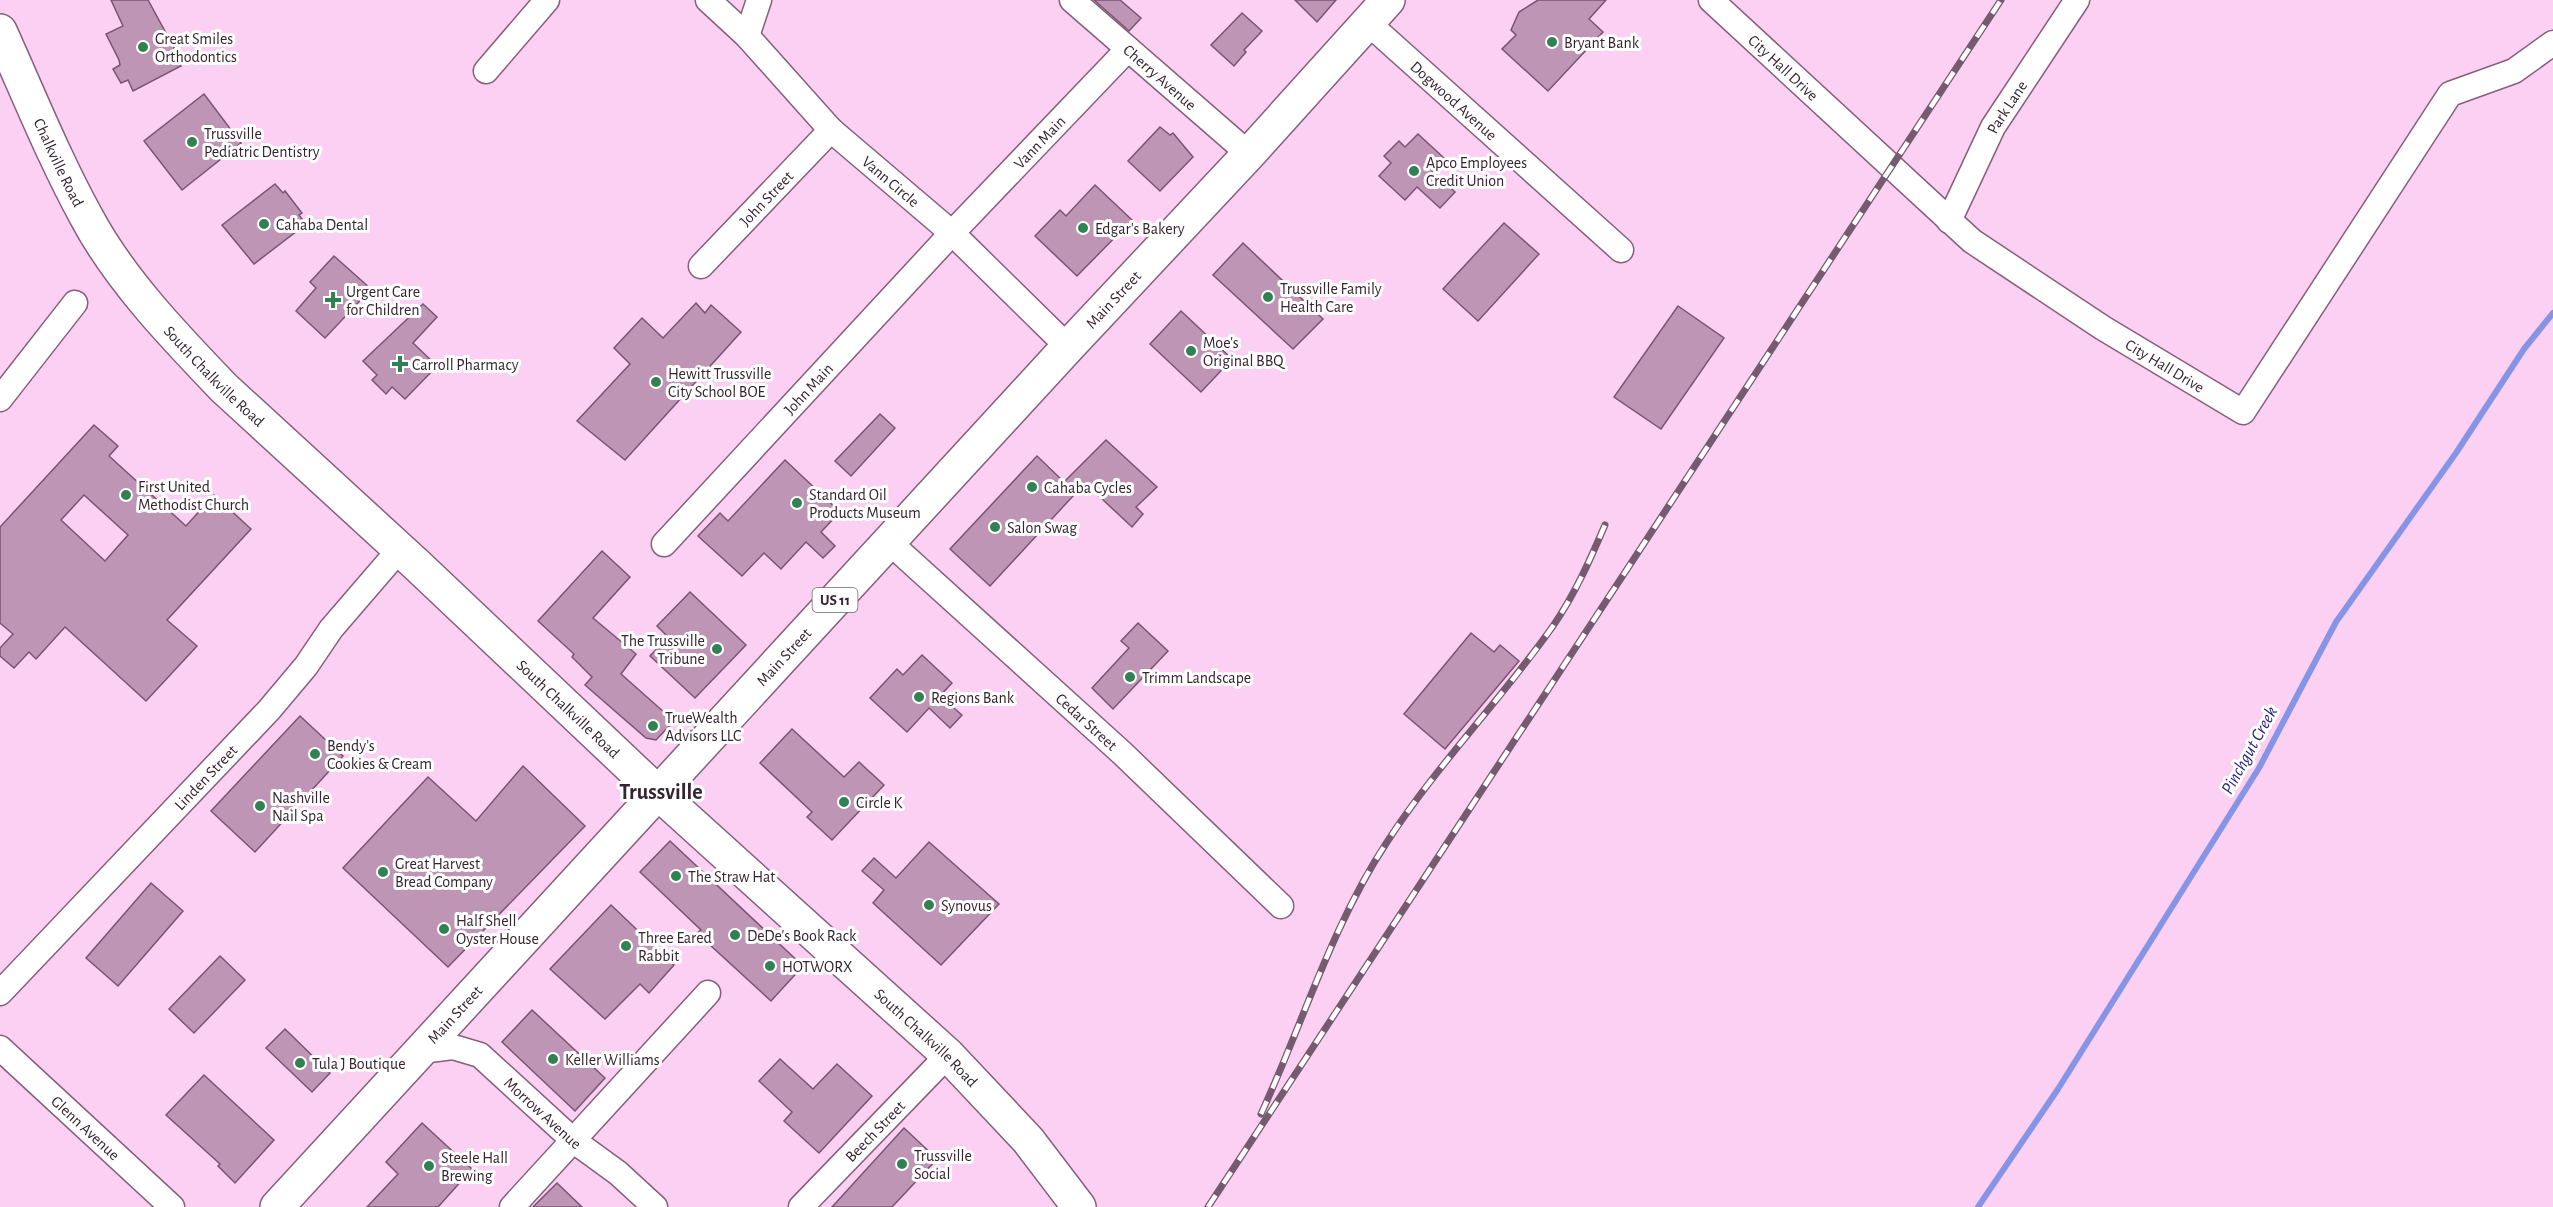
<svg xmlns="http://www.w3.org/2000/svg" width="2553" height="1207" font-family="'Alegreya Sans',sans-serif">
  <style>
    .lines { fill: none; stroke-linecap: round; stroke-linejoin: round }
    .stream { stroke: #8594e4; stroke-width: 6 }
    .building { fill: #bf95b5; stroke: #7a5472; stroke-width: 1.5; fill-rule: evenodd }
    .street-casing { stroke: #865f7d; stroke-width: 27 }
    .secondary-casing { stroke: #865f7d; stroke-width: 36 }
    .primary-casing { stroke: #865f7d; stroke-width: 36 }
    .street { stroke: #fff; stroke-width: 24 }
    .secondary { stroke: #fff; stroke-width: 33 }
    .primary { stroke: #fff; stroke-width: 33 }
    .rail-casing { stroke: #755b6f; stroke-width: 7 }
    .rail { stroke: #fff; stroke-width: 4.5; stroke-dasharray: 14; stroke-linecap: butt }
    .poi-dot { fill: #318253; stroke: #fff; stroke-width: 2 }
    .labels { text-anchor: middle; stroke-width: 6; stroke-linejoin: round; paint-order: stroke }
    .shield { fill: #fff; stroke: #71656e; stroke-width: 1.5 }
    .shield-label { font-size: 15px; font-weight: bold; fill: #342330 }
    .poi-label { font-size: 16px; fill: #342330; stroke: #fff; text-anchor: start }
    .street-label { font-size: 16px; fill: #342330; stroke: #fff }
    .water-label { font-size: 18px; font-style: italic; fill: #24237f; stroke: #fff }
    .district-label { font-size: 22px; font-weight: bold; fill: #342330; stroke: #fff }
  </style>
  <rect width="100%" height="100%" fill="#fcd0f2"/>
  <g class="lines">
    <!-- stream -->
    <polyline class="stream" points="1978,1207 2058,1089 2259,768 2336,622 2456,453 2524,349 2553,313"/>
  </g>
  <!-- building -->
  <g class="building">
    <polygon points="111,0 148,0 179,57 177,58 181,66 133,91 128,80 121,83 113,69 120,65 119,60 106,34 123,26"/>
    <polygon points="1094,0 1120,0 1141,18 1129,31"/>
    <polygon points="1295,0 1336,0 1317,22"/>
    <polygon points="1538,0 1606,0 1589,19 1603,32 1548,91 1502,49 1516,35 1511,30 1519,12"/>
    <polygon points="1242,13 1262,31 1244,50 1246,52 1234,66 1211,45"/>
    <polygon points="204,94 241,143 182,190 144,141"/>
    <polygon points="1160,127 1170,135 1173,133 1193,157 1160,191 1128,161"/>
    <polygon points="1418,134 1444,158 1432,171 1455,192 1440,208 1417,187 1405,200 1379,176 1391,163 1384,156 1399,141 1405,147"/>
    <polygon points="275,184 283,193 285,191 302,213 299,215 306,224 254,264 222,225"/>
    <polygon points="1095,185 1132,220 1077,276 1035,236 1060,210 1066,216"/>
    <polygon points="1504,223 1539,254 1478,321 1443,289"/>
    <polygon points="1243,243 1323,319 1293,349 1213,275"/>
    <polygon points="334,256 371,289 325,338 296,311 316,288 310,282"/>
    <polygon points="696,303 705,313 711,305 741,332 625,460 577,421 630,364 614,348 642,318 663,338"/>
    <polygon points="423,304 437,317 413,343 437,366 405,399 392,387 386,394 372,380 377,375 363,361"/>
    <polygon points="1678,306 1724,338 1661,429 1614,397"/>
    <polygon points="1181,311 1232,359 1201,392 1150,344"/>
    <polygon points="880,414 895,428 851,476 835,461"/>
    <path d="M 94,425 L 118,446 L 109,456 L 186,526 L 214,495 L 251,529 L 167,620 L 197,646 L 146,701 L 65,627 L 36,659 L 29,652 L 14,668 L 0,656 L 0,648 L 13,634 L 0,623 L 0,527 ZM 84,495 L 128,535 L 105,561 L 61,520 Z"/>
    <polygon points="1106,440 1157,487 1136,507 1143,514 1132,527 1085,483 990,586 950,549 1037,456 1064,482"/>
    <polygon points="785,460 840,512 821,532 835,546 823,558 806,542 781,569 764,553 742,576 698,536 720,513 728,521"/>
    <polygon points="602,551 630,577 593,618 636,654 621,674 674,721 656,740 646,738 585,685 592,677 572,657 574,654 538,621"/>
    <polygon points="690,592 746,645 695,698 650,656 668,637 657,626"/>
    <polygon points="1138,623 1168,651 1113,709 1092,688 1129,648 1121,641"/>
    <polygon points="1471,633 1494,652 1500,645 1519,661 1445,749 1404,714"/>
    <polygon points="922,655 952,683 940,696 962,715 950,728 929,708 907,732 870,698 897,669 903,675"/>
    <polygon points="300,716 343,756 255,852 211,811"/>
    <polygon points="792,729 844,777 859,762 884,785 832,840 807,817 812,812 760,763"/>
    <polygon points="523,766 585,826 448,967 343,868 428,777 476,821"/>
    <polygon points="670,841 803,966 771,1001 697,933 701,930 640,872"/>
    <polygon points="929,842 999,904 941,965 873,903 884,890 862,871 874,858 896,878"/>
    <polygon points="151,883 183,911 118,986 86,958"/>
    <polygon points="611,905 674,965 649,993 640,984 605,1019 550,969"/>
    <polygon points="220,956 245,980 194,1033 169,1009"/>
    <polygon points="532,1010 605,1078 575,1111 502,1042"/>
    <polygon points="285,1029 330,1073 312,1092 266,1048"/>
    <polygon points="780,1059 813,1089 837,1064 872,1096 819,1153 784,1121 792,1112 759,1081"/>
    <polygon points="204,1075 274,1140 235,1183 218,1166 220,1164 166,1115"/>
    <polygon points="422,1123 472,1169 438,1207 367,1207 398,1174 386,1162"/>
    <polygon points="904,1128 937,1159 892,1207 832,1207"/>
    <polygon points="557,1183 582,1207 533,1207"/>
  </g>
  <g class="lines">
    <defs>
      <g id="street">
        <path id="s1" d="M 708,0 L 747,36 L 831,130 L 952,233 L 1068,347"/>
        <path id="s2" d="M 1072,0 L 1249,154"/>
        <path id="s3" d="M 1711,0 L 1972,241 L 2103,328 L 2243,412 L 2450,94 L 2514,71 L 2553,43"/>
        <path id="s4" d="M 1367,22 L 1621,250"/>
        <polyline points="747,36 759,0"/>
        <polyline points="486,71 547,0"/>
        <path id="s5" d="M 1949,221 L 1993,127 L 2077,0"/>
        <path id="s6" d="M 701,266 L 831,130"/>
        <polyline points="0,399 75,303"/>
        <path id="s7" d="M 889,542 L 1122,753 L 1281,906"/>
        <path id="s8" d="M 664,544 L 952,233 L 1128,49"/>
        <path id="s9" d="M 0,993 L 269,710 L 306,666 L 331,629 L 399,550"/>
        <path id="s10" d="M 0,1048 L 172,1207"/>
        <path id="s11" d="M 421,1051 L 453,1047 L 480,1055 L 574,1141 L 618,1173 L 655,1207"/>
        <polyline points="512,1207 708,993"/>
        <path id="s12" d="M 801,1207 L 948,1055"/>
      </g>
      <g id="secondary">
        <path id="s13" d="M 0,31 C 28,93 54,158 87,218 C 120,280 176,338 224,388 L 417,565 L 657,792 L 948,1055 L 1028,1140 L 1079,1207"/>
      </g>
      <g id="primary">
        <path id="s14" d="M 277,1207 L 1068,347 L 1249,154 L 1388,0"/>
      </g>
    </defs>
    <!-- street casing -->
    <use href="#street" class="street-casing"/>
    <!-- secondary casing -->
    <use href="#secondary" class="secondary-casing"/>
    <!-- primary casing -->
    <use href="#primary" class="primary-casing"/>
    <!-- street -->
    <use href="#street" class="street"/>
    <!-- secondary -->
    <use href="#secondary" class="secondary"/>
    <!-- primary -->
    <use href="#primary" class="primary"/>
    <defs>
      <g id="rail">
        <path d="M 1261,1114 C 1303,1023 1331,927 1387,842 C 1436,766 1501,700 1553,626 C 1575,594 1590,560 1605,525"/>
        <polyline points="1208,1207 2001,0"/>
      </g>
    </defs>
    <!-- rail casing -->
    <use href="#rail" class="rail-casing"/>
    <!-- rail -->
    <use href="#rail" class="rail"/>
  </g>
  <!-- markers -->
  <g class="poi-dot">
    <circle cx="1552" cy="42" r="6"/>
    <circle cx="143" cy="47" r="6"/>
    <circle cx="192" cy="142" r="6"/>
    <circle cx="1414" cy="171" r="6"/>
    <circle cx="264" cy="224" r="6"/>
    <circle cx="1083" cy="228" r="6"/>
    <circle cx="1268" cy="297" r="6"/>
    <path d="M330 291h6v6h6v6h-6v6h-6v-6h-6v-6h6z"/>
    <circle cx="1191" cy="351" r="6"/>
    <path d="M397 355h6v6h6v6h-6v6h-6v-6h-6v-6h6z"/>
    <circle cx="656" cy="382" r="6"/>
    <circle cx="1032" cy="487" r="6"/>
    <circle cx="126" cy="495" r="6"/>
    <circle cx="797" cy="503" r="6"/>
    <circle cx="995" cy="527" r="6"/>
    <circle cx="717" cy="649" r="6"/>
    <circle cx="1130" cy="677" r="6"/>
    <circle cx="919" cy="697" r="6"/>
    <circle cx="653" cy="726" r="6"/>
    <circle cx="315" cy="754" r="6"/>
    <circle cx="844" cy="802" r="6"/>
    <circle cx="260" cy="806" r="6"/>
    <circle cx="383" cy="872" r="6"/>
    <circle cx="676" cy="876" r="6"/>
    <circle cx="929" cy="905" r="6"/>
    <circle cx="444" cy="929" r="6"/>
    <circle cx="735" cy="935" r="6"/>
    <circle cx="626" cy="946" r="6"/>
    <circle cx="770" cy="966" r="6"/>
    <circle cx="553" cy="1059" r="6"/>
    <circle cx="300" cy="1063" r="6"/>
    <circle cx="902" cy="1164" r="6"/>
    <circle cx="429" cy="1166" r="6"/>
  </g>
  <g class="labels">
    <!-- shield labels -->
    <rect class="shield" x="812.5" y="588" width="45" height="24" rx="4.5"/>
    <g class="shield-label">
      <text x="835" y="605">US 11</text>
    </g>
    <!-- poi labels -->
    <g class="poi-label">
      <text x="155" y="44">Great Smiles<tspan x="155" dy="18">Orthodontics</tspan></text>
      <text x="1564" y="48">Bryant Bank</text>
      <text x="204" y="139">Trussville<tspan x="204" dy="18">Pediatric Dentistry</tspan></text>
      <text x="1426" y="168">Apco Employees<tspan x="1426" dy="18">Credit Union</tspan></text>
      <text x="276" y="230">Cahaba Dental</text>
      <text x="1095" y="234">Edgar's Bakery</text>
      <text x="1280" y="294">Trussville Family<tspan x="1280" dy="18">Health Care</tspan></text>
      <text x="346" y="297">Urgent Care<tspan x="346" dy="18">for Children</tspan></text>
      <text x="1203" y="348">Moe's<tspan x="1203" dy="18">Original BBQ</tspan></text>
      <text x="412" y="370">Carroll Pharmacy</text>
      <text x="668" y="379">Hewitt Trussville<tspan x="668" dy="18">City School BOE</tspan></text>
      <text x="138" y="492">First United<tspan x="138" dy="18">Methodist Church</tspan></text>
      <text x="1044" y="493">Cahaba Cycles</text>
      <text x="809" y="500">Standard Oil<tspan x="809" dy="18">Products Museum</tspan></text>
      <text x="1007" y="533">Salon Swag</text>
      <text x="705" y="646" text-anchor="end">The Trussville<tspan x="705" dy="18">Tribune</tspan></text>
      <text x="1142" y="683">Trimm Landscape</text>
      <text x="931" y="703">Regions Bank</text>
      <text x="665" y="723">TrueWealth<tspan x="665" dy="18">Advisors LLC</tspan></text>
      <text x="327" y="751">Bendy’s<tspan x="327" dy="18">Cookies &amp; Cream</tspan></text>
      <text x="272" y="803">Nashville<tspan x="272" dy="18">Nail Spa</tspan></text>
      <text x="856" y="808">Circle K</text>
      <text x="395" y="869">Great Harvest<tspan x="395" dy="18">Bread Company</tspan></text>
      <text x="688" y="882">The Straw Hat</text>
      <text x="941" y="911">Synovus</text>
      <text x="456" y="926">Half Shell<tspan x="456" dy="18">Oyster House</tspan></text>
      <text x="747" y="941">DeDe's Book Rack</text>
      <text x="638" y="943">Three Eared<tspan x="638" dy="18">Rabbit</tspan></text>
      <text x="782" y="972">HOTWORX</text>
      <text x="565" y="1065">Keller Williams</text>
      <text x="312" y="1069">Tula J Boutique</text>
      <text x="914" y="1161">Trussville<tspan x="914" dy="18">Social</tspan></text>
      <text x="441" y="1163">Steele Hall<tspan x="441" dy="18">Brewing</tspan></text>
    </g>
    <!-- street labels -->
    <g class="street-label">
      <text dy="6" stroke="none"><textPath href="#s3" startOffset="99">City Hall Drive</textPath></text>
      <text dy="6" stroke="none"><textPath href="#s2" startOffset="117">Cherry Avenue</textPath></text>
      <text dy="6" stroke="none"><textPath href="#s4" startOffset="117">Dogwood Avenue</textPath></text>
      <text dy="6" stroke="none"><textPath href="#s5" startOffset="128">Park Lane</textPath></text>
      <text dy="6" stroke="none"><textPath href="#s8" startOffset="550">Vann Main</textPath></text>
      <text dy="6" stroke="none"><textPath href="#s13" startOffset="144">Chalkville Road</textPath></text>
      <text dy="6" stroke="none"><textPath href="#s1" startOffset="258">Vann Circle</textPath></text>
      <text dy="6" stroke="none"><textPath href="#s6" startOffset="94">John Street</textPath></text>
      <text dy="6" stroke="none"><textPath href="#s14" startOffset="1234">Main Street</textPath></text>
      <text dy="6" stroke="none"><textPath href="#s3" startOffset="585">City Hall Drive</textPath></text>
      <text dy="6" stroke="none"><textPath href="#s13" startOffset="410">South Chalkville Road</textPath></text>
      <text dy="6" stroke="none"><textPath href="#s8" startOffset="212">John Main</textPath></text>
      <text dy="6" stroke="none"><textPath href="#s14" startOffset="748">Main Street</textPath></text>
      <text dy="6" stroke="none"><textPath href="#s13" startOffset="896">South Chalkville Road</textPath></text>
      <text dy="6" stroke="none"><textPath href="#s7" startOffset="267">Cedar Street</textPath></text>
      <text dy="6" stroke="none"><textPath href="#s9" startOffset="298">Linden Street</textPath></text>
      <text dy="6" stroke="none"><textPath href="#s14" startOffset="262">Main Street</textPath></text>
      <text dy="6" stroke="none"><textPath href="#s13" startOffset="1382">South Chalkville Road</textPath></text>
      <text dy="6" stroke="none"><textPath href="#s11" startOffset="146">Morrow Avenue</textPath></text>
      <text dy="6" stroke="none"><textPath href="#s10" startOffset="117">Glenn Avenue</textPath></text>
      <text dy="6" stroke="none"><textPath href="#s12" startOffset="106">Beech Street</textPath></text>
    </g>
    <!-- water labels -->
    <g class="water-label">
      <text transform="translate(2249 750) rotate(-61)" y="6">Pinchgut Creek</text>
    </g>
    <!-- district labels -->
    <g class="district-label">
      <text x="661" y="799">Trussville</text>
    </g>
  </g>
</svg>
